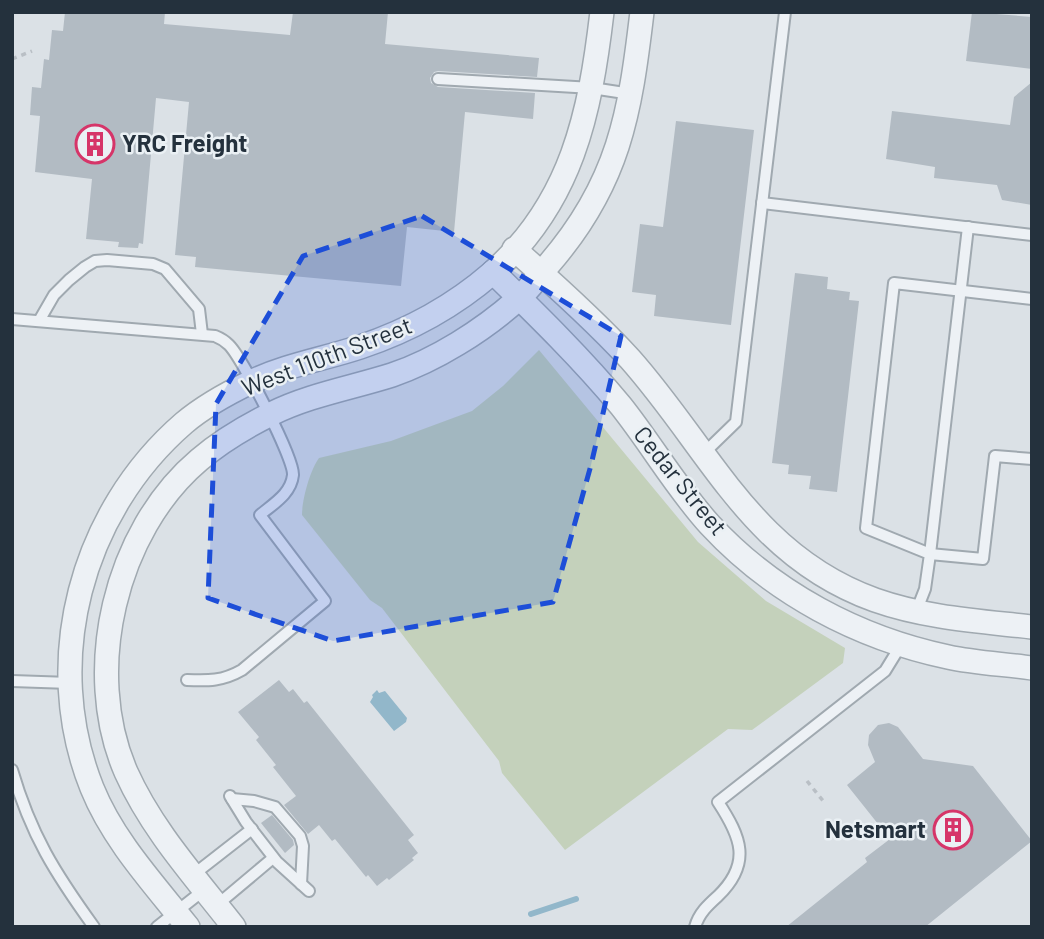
<svg xmlns="http://www.w3.org/2000/svg" width="1044" height="939" font-family="Barlow,sans-serif">
  <style>
    .green { fill: #c4d1bb }
    .water { fill: #92b7ca }
    .lines { fill: none; stroke-linecap: round; stroke-linejoin: round }
    .stream { stroke: #92b7ca; stroke-width: 6 }
    .building { fill: #b2bbc3 }
    .lane-casing { stroke: #a0a9b0; stroke-width: 14 }
    .street-casing { stroke: #a0a9b0; stroke-width: 26 }
    .path { stroke: #b9bfc5; stroke-width: 3.5; stroke-dasharray: 5 5; stroke-linecap: butt }
    .lane { stroke: #edf1f5; stroke-width: 10 }
    .street { stroke: #edf1f5; stroke-width: 23 }
    .marked { fill: #1d4ed8; fill-opacity: 0.2; stroke: #1d4ed8; stroke-width: 5; stroke-dasharray: 14 9; stroke-linejoin: round }
    .labels { text-anchor: middle; stroke-width: 5; stroke-linejoin: round; paint-order: stroke }
    .poi-label { font-size: 24px; font-weight: bold; fill: #24313d; stroke: #eaf0f4; text-anchor: start }
    .street-label { font-size: 24px; fill: #24313d; stroke: #eaf0f4 }
  </style>
  <rect width="100%" height="100%" fill="#dbe1e6"/>
  <!-- green -->
  <path class="green" d="M 539,350 L 698,542 L 766,601 L 845,648 L 843,663 L 752,730 L 728,729 L 565,850 L 502,773 L 499,761 L 382,608 L 370,600 L 302,515 C 302,500 310,470 319,458 L 391,441 L 472,411 L 503,386 Z"/>
  <!-- water -->
  <polygon class="water" points="377,690 379,693 385,691 407,718 406,722 394,731 370,702 373,697 372,695"/>
  <g class="lines">
    <!-- stream -->
    <polyline class="stream" points="531,914 576,899"/>
  </g>
  <!-- building -->
  <g class="building">
    <polygon points="65,12 165,12 164,24 290,35 293,12 388,12 385,44 539,58 537,77 438,71 434,72 430,78 431,83 438,87 535,93 533,119 465,112 454,232 407,227 401,286 195,267 196,257 175,255 189,102 156,98 143,244 139,243 138,248 118,247 119,242 86,239 92,179 35,172 40,116 30,115 32,87 41,88 44,59 49,60 52,30 63,31"/>
    <polygon points="972,12 1032,17 1032,69 966,61"/>
    <polygon points="1032,82 1032,205 1002,200 997,185 934,178 935,167 886,159 892,111 1010,125 1014,97"/>
    <polygon points="676,121 754,130 731,325 654,316 656,295 632,292 640,224 663,227"/>
    <polygon points="795,273 828,277 827,289 850,292 849,300 859,301 837,492 809,489 811,476 788,474 789,465 772,463"/>
    <polygon points="279,680 289,692 293,689 304,703 307,701 414,835 408,840 418,853 412,858 414,860 389,880 387,878 377,886 368,875 366,877 335,839 332,841 319,825 308,834 284,805 296,796 273,767 276,765 256,740 259,737 238,712"/>
    <polygon points="889,723 898,727 923,759 973,766 1032,841 925,927 786,927 867,862 865,858 890,839 847,785 875,762 868,745 869,735 878,725"/>
    <polygon points="272,815 293,840 294,845 285,853 261,823"/>
  </g>
  <g class="lines">
    <defs>
      <g id="lane">
        <polyline points="438,79 592,88 631,94"/>
        <polyline points="762,203 1032,235"/>
        <polyline points="968,227 930,554 983,559 995,456 1032,459"/>
        <path d="M 12,319 L 215,336 C 220,338 225,341 229,345 C 242,358 294,458 293,475 C 291,494 273,504 260,515 L 325,601 L 242,670 C 223,681 208,681 187,680"/>
        <polyline points="39,321 54,295 69,280 85,267 95,261 107,260 153,264 165,269 199,309 202,334"/>
        <polyline points="702,455 736,422 785,12"/>
        <polyline points="916,612 925,589 930,554 866,528 894,283 1032,299"/>
        <polyline points="12,681 70,683"/>
        <path d="M 12,770 C 31,835 55,873 94,927"/>
        <polyline points="230,796 246,822 277,862 309,891"/>
        <polyline points="232,799 254,801 275,807 300,836 303,846 301,884"/>
        <polyline points="193,875 252,829"/>
        <polyline points="217,905 273,858"/>
        <polyline points="157,927 204,890"/>
        <path d="M 695,927 C 699,913 708,905 718,896 C 752,863 741,837 718,802 L 885,671 L 901,645"/>
      </g>
      <g id="street">
        <path d="M 514,249 C 554,284 594,320 630,359 C 710,449 752,556 875,600 C 926,618 979,621 1032,627"/>
        <path d="M 493,272 C 537,315 582,359 621,406 C 652,445 677,489 710,525 C 773,593 858,638 948,657 C 975,663 1004,664 1032,668"/>
        <path d="M 188,927 C 153,883 113,840 92,788 C 41,661 81,512 184,423 C 203,407 228,393 251,382 C 286,365 324,359 360,347 C 408,331 454,306 492,273 C 572,202 590,114 602,12"/>
        <path d="M 234,927 C 195,877 152,830 126,772 C 82,671 115,531 199,460 C 221,441 245,427 271,414 C 309,395 351,388 392,375 C 436,360 482,331 517,300 C 529,290 538,276 549,264 C 619,183 630,114 642,12"/>
      </g>
    </defs>
    <!-- lane casing -->
    <use href="#lane" class="lane-casing"/>
    <!-- street casing -->
    <use href="#street" class="street-casing"/>
    <!-- path -->
    <g class="path">
      <polyline points="12,59 32,51"/>
      <polyline points="807,781 824,802"/>
    </g>
    <!-- lane -->
    <use href="#lane" class="lane"/>
    <!-- street -->
    <use href="#street" class="street"/>
  </g>
  <!-- marked area -->
  <path class="marked" d="M 422,216 L 621,336 L 591,465 L 553,602 L 333,641 L 208,598 L 216,404 L 303,256 Z"/>
  <!-- icons -->
  <defs>
    <symbol id="building-ring" viewBox="-11 -11 22 22"><circle r="9.5" fill="#eaf0f4" stroke="#d63569" stroke-width="1.5"/><path d="M-4-6H4V6H1V3H-1V6H-4ZM-2.5-4.3h1.7v1.8h-1.7ZM.8-4.3h1.7v1.8H.8ZM-2.5-1h1.7V.8h-1.7ZM.8-1h1.7V.8H.8Z" fill="#d63569"/></symbol>
  </defs>
  <g fill-rule="evenodd">
    <use href="#building-ring" x="73" y="122" width="44" height="44"/>
    <use href="#building-ring" x="931" y="808" width="44" height="44"/>
  </g>
  <g class="labels">
    <!-- poi labels -->
    <g class="poi-label">
      <text x="122" y="152">YRC Freight</text>
      <text x="926" y="838" text-anchor="end">Netsmart</text>
    </g>
    <!-- street labels -->
    <g class="street-label">
      <text transform="translate(327 357) rotate(-21)" y="8">West 110th Street</text>
      <text transform="translate(680 481) rotate(51)" y="8">Cedar Street</text>
    </g>
  </g>
  <!-- border -->
  <rect width="1044" height="939" fill="none" stroke="#24313d" stroke-width="28"/>
</svg>
